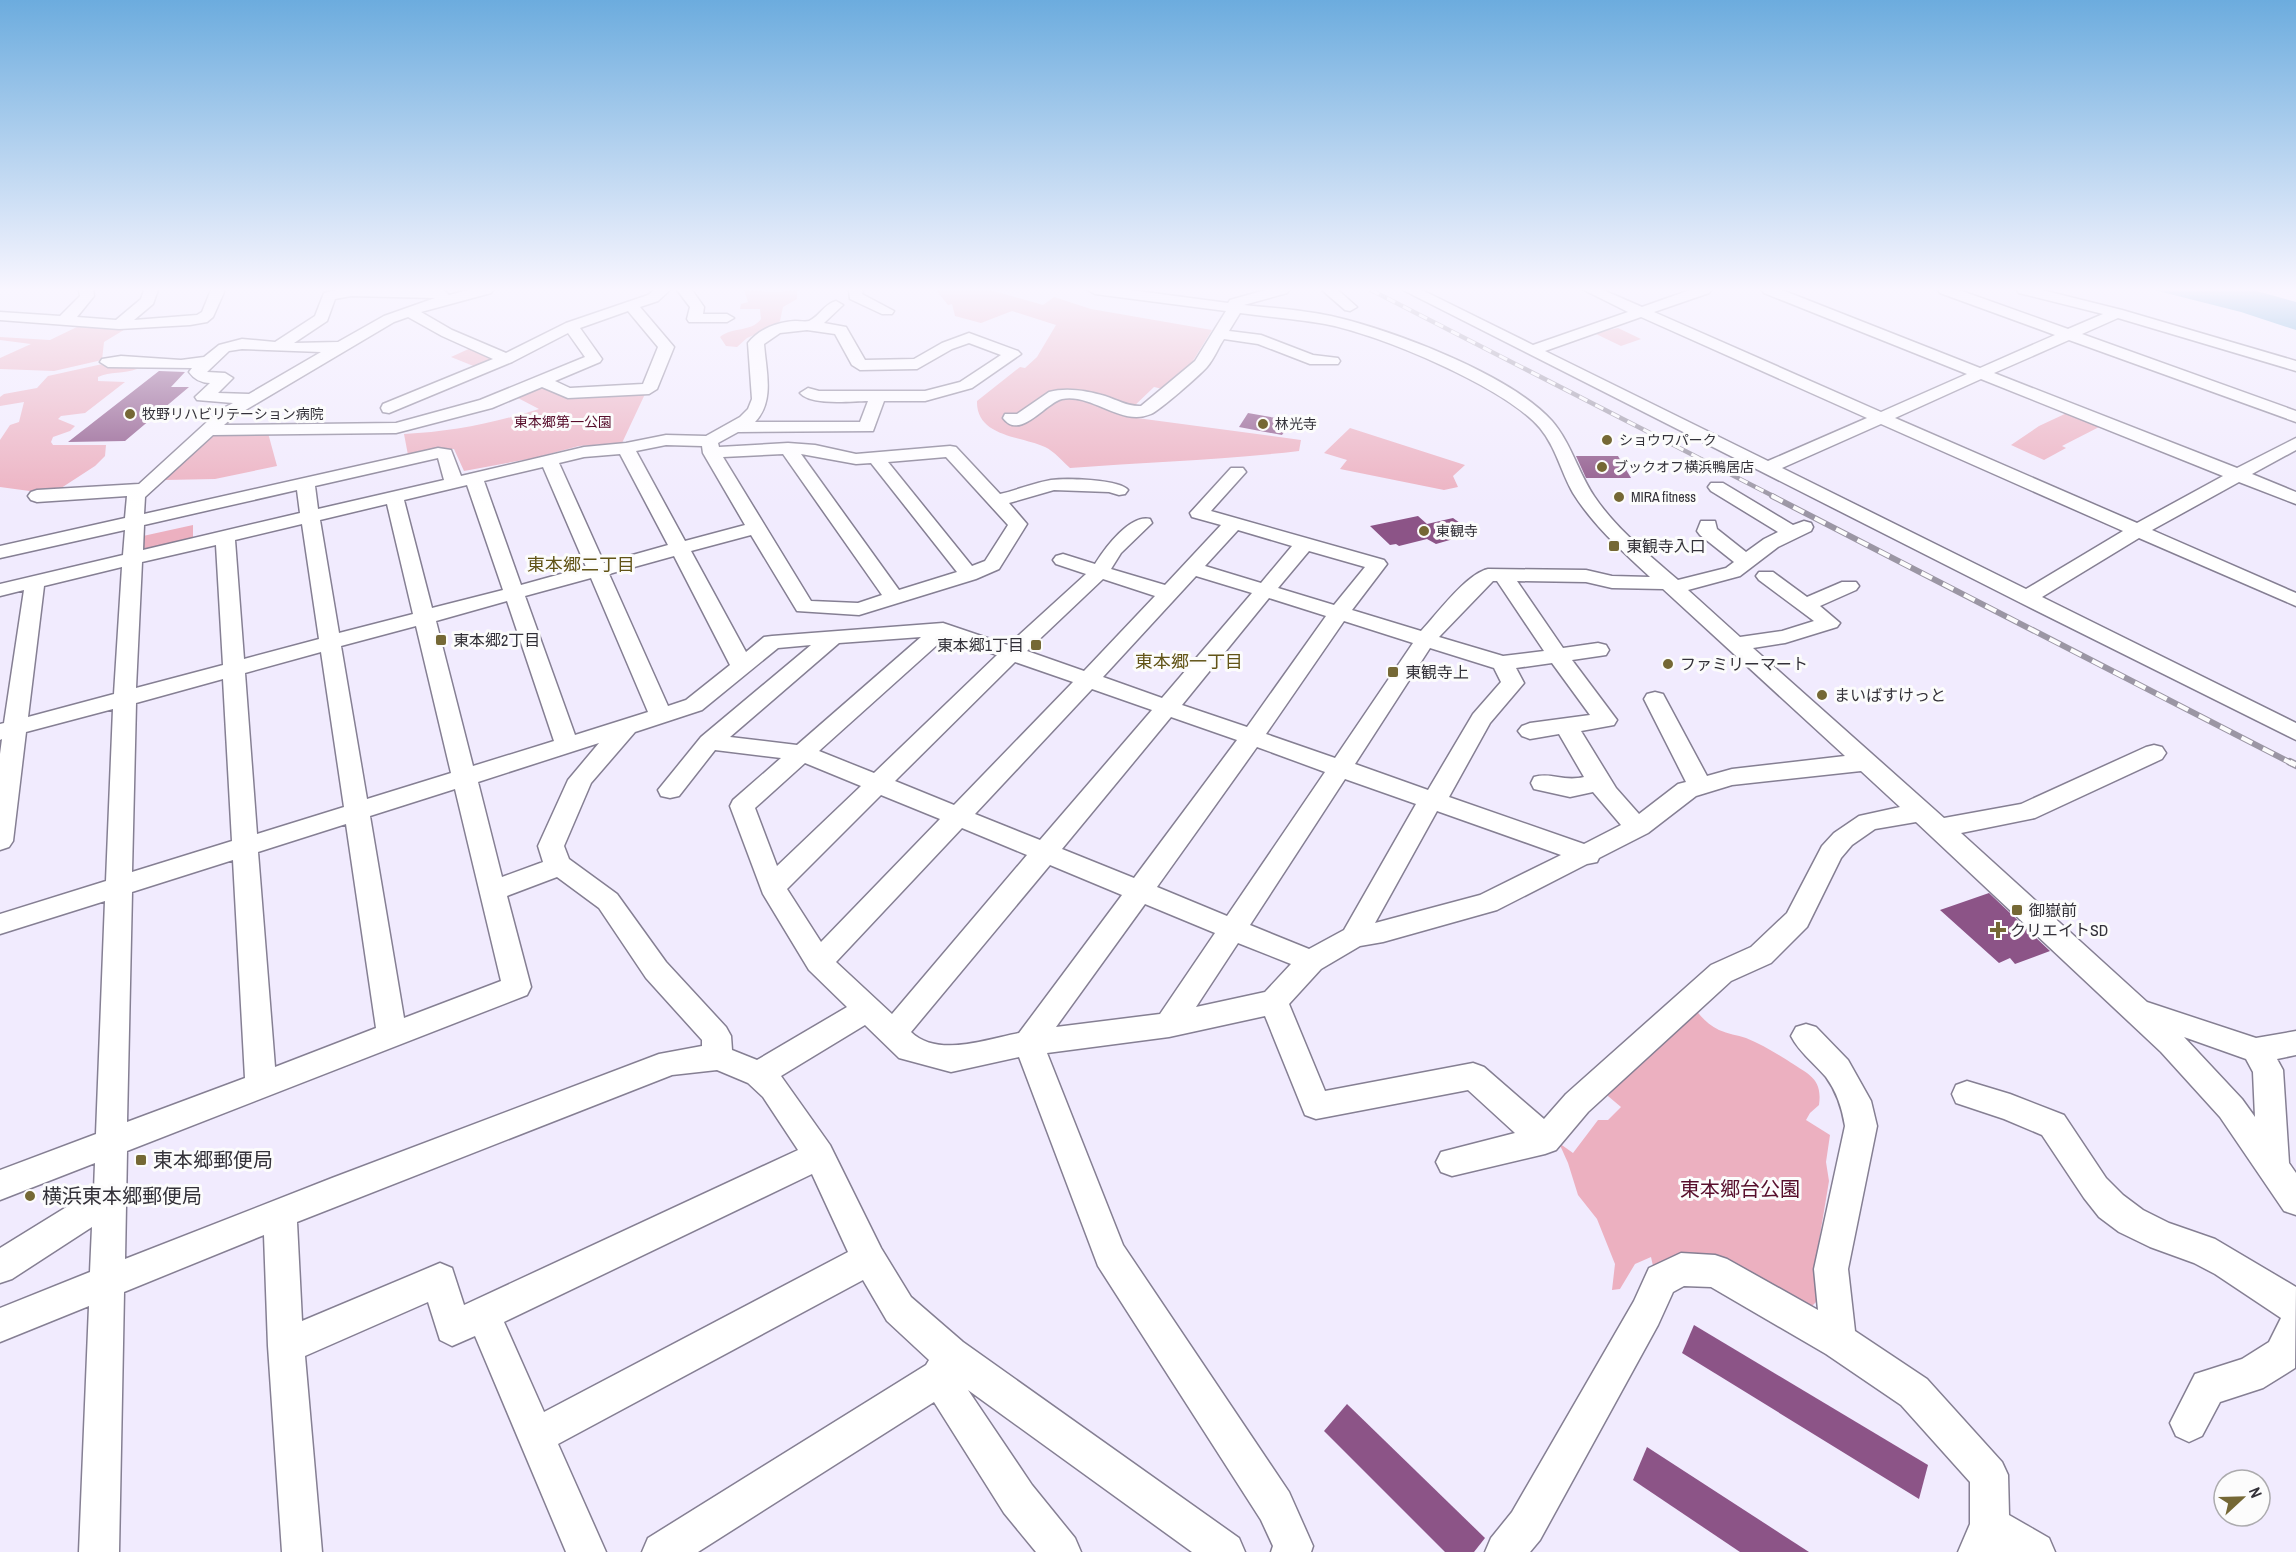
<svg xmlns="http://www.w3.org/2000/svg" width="2296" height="1552" font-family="'Archivo Narrow','Noto Sans JP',sans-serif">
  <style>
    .green { fill: #ecb0c0 }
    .water { fill: #53a0ce }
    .building { fill: #8c5487 }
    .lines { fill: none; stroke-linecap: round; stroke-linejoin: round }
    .minor-casing { stroke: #857f93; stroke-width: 3 }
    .minor { fill: #fff; fill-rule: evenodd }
    .rail-far2-casing { stroke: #9b96a4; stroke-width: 4.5 }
    .rail-far1-casing { stroke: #9b96a4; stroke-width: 6 }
    .rail-casing { stroke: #9b96a4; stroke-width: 8 }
    .rail-far2 { stroke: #fcfcfc; stroke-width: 3; stroke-dasharray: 9; stroke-linecap: butt }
    .rail-far1 { stroke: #fcfcfc; stroke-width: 4; stroke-dasharray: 12; stroke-linecap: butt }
    .rail { stroke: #fcfcfc; stroke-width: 5; stroke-dasharray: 15; stroke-linecap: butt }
    .poi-dot { fill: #756835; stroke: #fcfcfc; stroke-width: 2 }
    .labels { text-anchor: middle; stroke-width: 6; stroke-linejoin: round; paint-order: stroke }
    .far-poi-label { font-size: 14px; fill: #333139; stroke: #fcfcfc; text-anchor: start }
    .far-park-label { font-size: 14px; fill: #570e2c; stroke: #fcfcfc }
    .poi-label { font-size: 16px; fill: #333139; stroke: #fcfcfc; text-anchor: start }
    .neighbourhood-label { font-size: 18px; fill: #625417; stroke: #fcfcfc }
    .near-poi-label { font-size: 20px; fill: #333139; stroke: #fcfcfc; text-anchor: start }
    .near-park-label { font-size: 20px; fill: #570e2c; stroke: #fcfcfc }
  </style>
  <rect width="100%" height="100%" fill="#f1ebfe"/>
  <!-- green -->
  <g class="green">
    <path d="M 744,290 L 776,292 L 797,290 L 797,299 L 783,307 L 780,321 L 777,325 L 747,338 L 737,347 L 726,346 L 720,337 C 731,327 752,332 761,319 L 760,309 L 740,309 L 741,304 L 748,302 Z"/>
    <path d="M 936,290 L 990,290 L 1043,305 L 1054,297 L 1091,309 L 1212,330 L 1191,364 L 1179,373 L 1167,390 L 1154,387 L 1130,410 L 1117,410 L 1122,416 L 1301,440 L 1299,451 C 1223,460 1147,462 1070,468 C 1063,462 1054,451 1045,447 C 1022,436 976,437 977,401 L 1020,367 L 1025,368 L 1037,357 L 1056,325 L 1012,311 L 981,323 L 955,316 L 952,304 L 948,305 Z"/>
    <polygon points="79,326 127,328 104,342 102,360 54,371 0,369 0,358 31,344 0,340 0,337 50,340"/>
    <polygon points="1618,328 1641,339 1621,346 1594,333"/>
    <polygon points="473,347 498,358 476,367 451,357"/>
    <path d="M 107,363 L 137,369 C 124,374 110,371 98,377 L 98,381 L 125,382 L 85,413 L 61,416 L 58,419 L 75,426 L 70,431 L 53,437 L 51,442 L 53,445 L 106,445 L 105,456 L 95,466 L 55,492 L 37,492 L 0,487 L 0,440 L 10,425 L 19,422 L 24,402 L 0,406 L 0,397 L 4,394 L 37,388 L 48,376 Z"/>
    <path d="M 547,387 L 638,391 L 645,394 L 622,443 L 579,446 L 534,458 L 464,471 L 454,449 L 439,449 L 408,455 L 404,434 C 451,432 494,423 539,409 L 516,397 L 530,389 Z"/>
    <polygon points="2069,412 2103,425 2062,446 2066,448 2044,460 2011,445 2039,426"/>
    <polygon points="1350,428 1465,465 1453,476 1458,487 1444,490 1340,469 1347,460 1324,453"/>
    <polygon points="268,433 277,466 215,479 164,480 212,435"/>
    <polygon points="193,525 193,541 148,552 142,550 143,536"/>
    <path d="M 1692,1005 C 1700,1016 1707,1024 1719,1030 C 1728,1034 1737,1035 1746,1038 C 1761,1044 1774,1052 1787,1060 C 1807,1074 1823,1077 1819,1105 L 1810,1113 L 1806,1120 L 1830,1135 L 1826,1162 L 1829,1181 L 1818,1247 L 1819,1299 L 1812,1306 L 1798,1306 L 1697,1257 L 1653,1266 L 1651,1257 L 1635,1264 L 1620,1289 L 1612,1290 L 1615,1264 L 1597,1219 L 1578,1195 L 1568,1163 L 1559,1143 L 1573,1153 L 1598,1120 L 1608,1120 L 1621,1107 L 1602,1091 Z"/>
  </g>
  <!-- water -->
  <polygon class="water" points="2154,290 2253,290 2296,302 2296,330 2241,312"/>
  <!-- building -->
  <g class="building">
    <polygon points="159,371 185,372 171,387 189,387 125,441 68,442"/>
    <polygon points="1248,413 1292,421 1282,435 1239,427"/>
    <polygon points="1576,456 1618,456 1631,478 1586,478"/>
    <polygon points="1418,516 1427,524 1453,518 1474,533 1436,544 1427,539 1399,546 1396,544 1390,545 1370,526"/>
    <polygon points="1989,893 2050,951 2015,964 2010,958 1999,963 1940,910"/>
    <polygon points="1694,1325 1928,1465 1919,1499 1682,1353"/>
    <polygon points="1347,1404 1485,1538 1474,1552 1445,1552 1324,1431"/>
    <polygon points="1647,1447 1809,1552 1740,1552 1633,1480"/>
  </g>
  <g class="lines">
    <defs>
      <g id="minor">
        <polygon points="79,290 93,290 94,296 77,317 116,320 141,299 144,290 158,290 153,304 134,320 197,315 202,312 211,290 225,290 213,317 207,322 190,325 119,329 0,320 0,312 60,316 80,296"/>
        <path d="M 337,290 L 444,290 L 449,295 L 468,290 L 493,290 L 491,293 L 421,312 L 452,330 L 506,353 L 566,323 L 648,295 L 654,290 L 670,290 L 658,301 L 640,307 L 674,347 L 657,389 L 649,394 L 568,398 L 542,387 L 492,408 L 396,433 L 213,435 L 145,497 L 144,514 L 438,448 L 451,450 L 461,476 L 584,447 L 626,443 L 666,435 L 706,436 L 740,417 L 748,409 L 752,399 L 748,343 C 759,329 777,322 795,321 C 799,321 806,322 809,321 C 820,316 824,304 836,301 L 843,305 L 824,323 L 846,327 L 865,360 L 914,359 L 942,343 L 969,333 L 1018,351 L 1021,354 L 972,388 L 925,401 L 884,401 L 873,431 L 738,432 L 718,443 L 719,447 L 788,443 L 815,445 L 856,454 L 950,446 L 956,447 L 1000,494 C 1017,490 1034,483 1051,480 C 1065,478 1120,479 1128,490 L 1125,494 L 1119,495 L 1109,492 L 1054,490 L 1009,503 L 1027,524 L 999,569 L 976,579 L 859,615 L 797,611 L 751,535 L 691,551 L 746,652 L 764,637 L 772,636 L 943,623 L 1008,645 L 1086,574 L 1056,564 L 1053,560 L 1056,556 L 1063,554 L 1095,564 C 1105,548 1130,514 1150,519 L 1152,523 L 1121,553 L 1111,569 L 1165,585 L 1221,525 L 1192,517 L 1190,513 L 1231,468 L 1243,468 L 1246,472 L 1211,511 L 1384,560 L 1387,564 L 1352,610 L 1421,631 C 1437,614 1466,574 1488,569 L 1586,570 L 1612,576 L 1650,577 C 1622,551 1593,525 1573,493 C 1561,472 1556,447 1540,428 C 1505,387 1379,334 1325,324 C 1297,319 1268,317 1240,313 L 1229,331 L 1261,335 L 1313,355 L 1338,358 L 1340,361 L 1338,364 L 1310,364 L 1258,344 L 1224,339 C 1218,348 1214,359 1207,367 C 1199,376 1160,410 1151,414 C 1121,427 1092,393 1062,399 C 1045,403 1020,441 1003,418 L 1005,414 L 1017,414 L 1049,392 C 1067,387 1088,391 1105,396 C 1117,400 1129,407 1141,406 L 1195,361 L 1226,311 L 1095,294 L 1088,290 L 1130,290 L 1228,303 L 1230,300 L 1265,290 L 1289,290 L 1287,293 L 1244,305 C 1273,308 1303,310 1331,316 C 1392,330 1510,374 1552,421 C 1571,443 1578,472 1594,496 C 1616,529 1649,555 1678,580 L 1726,568 L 1734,562 L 1700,535 L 1697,531 L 1701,521 L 1715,521 L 1717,529 L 1746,552 L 1764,539 L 1778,532 L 1711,491 L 1708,487 L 1711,483 L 1723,483 L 1793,525 L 1804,521 L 1811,523 L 1813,527 L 1811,531 L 1778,547 L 1740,576 L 1688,590 L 1740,637 L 1782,631 L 1814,621 L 1759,580 L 1756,576 L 1759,572 L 1773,572 L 1807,597 L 1842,582 L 1856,582 L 1859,586 L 1856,590 L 1820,606 L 1840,623 L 1837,627 L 1785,643 L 1753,648 L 1944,818 L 2021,804 L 2146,747 L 2154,745 L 2162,747 L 2166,753 L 2162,759 L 2035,818 L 1961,833 L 2147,1002 L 2256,1038 L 2296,1031 L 2296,1055 L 2277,1059 L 2283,1070 L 2289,1163 L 2296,1173 L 2296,1215 L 2284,1211 L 2220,1117 L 2161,1052 L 1916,822 L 1875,829 L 1852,845 L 1841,858 L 1807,927 L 1771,963 L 1731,981 L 1588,1112 L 1556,1150 L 1545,1154 L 1452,1176 L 1441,1172 L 1436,1162 L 1441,1152 L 1515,1133 L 1468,1090 L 1316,1119 L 1305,1115 L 1265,1016 L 1169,1037 L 1047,1053 L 1123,1245 L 1289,1492 L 1313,1546 L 1311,1552 L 1271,1552 L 1273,1546 L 1261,1520 L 1098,1266 L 1019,1057 L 951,1072 L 899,1058 L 865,1025 L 781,1076 L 830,1145 L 881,1248 L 911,1297 L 963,1342 L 1239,1538 L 1245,1552 L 1192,1552 L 968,1390 L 1032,1485 L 1075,1538 L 1081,1552 L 1036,1552 L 1004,1513 L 934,1402 L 698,1552 L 642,1552 L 648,1538 L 926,1365 L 929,1360 L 887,1321 L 863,1280 L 558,1444 L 606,1552 L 566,1552 L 475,1336 L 452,1346 L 440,1340 L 428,1302 L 305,1356 L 322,1552 L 282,1552 L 268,1346 L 264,1235 L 124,1292 L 119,1552 L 79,1552 L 89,1306 L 0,1342 L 0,1308 L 90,1272 L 92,1227 L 12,1279 L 0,1283 L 0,1248 L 94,1190 L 95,1163 L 0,1200 L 0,1170 L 96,1134 L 105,901 L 0,934 L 0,914 L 106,881 L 113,709 L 26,732 L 13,841 L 9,847 L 0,850 L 0,754 L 2,739 L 0,740 L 0,724 L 4,723 L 24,590 L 0,596 L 0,584 L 123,555 L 125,530 L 0,558 L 0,546 L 125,518 L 127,496 L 37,502 L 31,500 L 28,496 L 31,492 L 37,490 L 139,484 L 220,410 L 233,403 L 197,400 L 195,397 L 210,383 C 201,383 194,379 189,372 L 192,368 L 108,367 L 100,362 L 102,359 L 121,356 L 181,360 L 204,357 L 219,345 L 242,339 L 275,342 L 315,316 L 324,293 ZM 351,296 L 435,298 L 384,316 L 338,342 L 294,343 L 327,321 L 335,299 ZM 628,311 L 658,347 L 643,384 L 570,388 L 555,381 L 600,362 L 602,359 L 580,328 ZM 408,317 L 442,336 L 493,359 L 383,404 L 381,408 L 383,412 L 389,413 L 512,362 L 568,333 L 585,357 L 480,400 L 396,423 L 224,425 L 232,418 L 394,322 ZM 807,330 L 835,334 L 852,365 L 860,370 L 917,369 L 952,349 L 969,343 L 1001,355 L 960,382 L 925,391 L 819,391 L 808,388 L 800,393 C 811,406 851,401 868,401 L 860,422 L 755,422 C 775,401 766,371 764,344 L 780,333 ZM 242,349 L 321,352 L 249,394 L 218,393 L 233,378 L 225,373 L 207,372 L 229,351 ZM 666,445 L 702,446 L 703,453 L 745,525 L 685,541 L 636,451 ZM 620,454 L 668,545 L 604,563 L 559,463 L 584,457 ZM 783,454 L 882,595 L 858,603 L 811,601 L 723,457 ZM 801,454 L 856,464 L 871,463 L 957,572 L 899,590 ZM 946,457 L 1008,525 L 985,561 L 972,566 L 888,462 ZM 438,458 L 444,480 L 318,509 L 315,486 ZM 543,467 L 586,567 L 521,585 L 484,481 ZM 467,485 L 503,590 L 432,608 L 404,500 ZM 297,490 L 300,513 L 143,550 L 144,525 ZM 387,504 L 413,614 L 339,633 L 320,520 ZM 302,524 L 319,639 L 244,659 L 235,540 ZM 1238,530 L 1292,546 L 1261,583 L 1205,566 ZM 216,545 L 223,665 L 136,688 L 142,562 ZM 1309,551 L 1365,567 L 1334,605 L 1278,588 ZM 674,556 L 730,665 L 686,700 L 668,706 L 609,574 ZM 122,567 L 114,694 L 28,717 L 44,586 ZM 1196,576 L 1252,593 L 1162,698 L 1103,677 ZM 591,578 L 648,712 L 575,735 L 525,596 ZM 1103,579 L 1155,596 L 1084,671 L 1027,651 ZM 1493,581 L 1497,581 L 1544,651 L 1503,656 L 1439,637 ZM 1517,581 L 1586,582 L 1612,588 L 1663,589 L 1845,756 L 1732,769 L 1707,776 L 1663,694 L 1655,692 L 1647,694 L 1644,699 L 1686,782 L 1678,784 L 1639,814 L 1616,788 L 1581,731 L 1614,725 L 1617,720 L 1572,660 L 1606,655 L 1609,650 L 1606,645 L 1598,643 L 1563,648 ZM 1269,598 L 1326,616 L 1247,727 L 1182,705 ZM 507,601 L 554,741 L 473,766 L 436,621 ZM 1344,621 L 1413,643 L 1335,758 L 1266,734 ZM 416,626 L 451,773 L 367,799 L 341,646 ZM 921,637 L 797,745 L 730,737 L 839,643 ZM 946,637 L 997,655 L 874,773 L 819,751 ZM 811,645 L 701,737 L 658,790 L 661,796 L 670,798 L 679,796 L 715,750 L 781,758 L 733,800 L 730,806 L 763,894 L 809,970 L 847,1007 L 757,1060 L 732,1050 L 731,1036 L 726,1027 L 666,962 L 617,894 L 569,859 L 564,846 L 591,783 L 635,732 L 702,710 L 778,648 ZM 1430,648 L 1494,668 L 1501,682 L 1473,714 L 1428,790 L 1355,764 ZM 321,652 L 344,807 L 257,834 L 245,673 ZM 1015,662 L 1073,682 L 954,805 L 895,781 ZM 1552,663 L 1590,715 L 1530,723 L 1522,726 L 1518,731 L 1522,736 L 1530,739 L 1559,734 L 1584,777 C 1563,782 1552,772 1534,777 L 1531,783 L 1534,789 L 1570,797 L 1593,792 L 1621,825 L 1584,844 L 1449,797 L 1490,723 L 1524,683 L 1516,668 ZM 223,679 L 232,841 L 132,872 L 136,703 ZM 1092,689 L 1152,710 L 1040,840 L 975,814 ZM 1171,717 L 1237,740 L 1134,878 L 1062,849 ZM 599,743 L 568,780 L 538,846 L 543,862 L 502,877 L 478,782 ZM 1257,747 L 1325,772 L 1227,916 L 1157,887 ZM 805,763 L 861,786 L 777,866 L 755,808 ZM 1861,771 L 1900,807 L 1859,816 L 1834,833 L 1822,846 L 1787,913 L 1751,947 L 1711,965 L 1566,1094 L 1544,1119 L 1484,1067 L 1473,1063 L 1325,1091 L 1289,1004 L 1321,969 L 1360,946 L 1383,942 L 1497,910 L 1587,864 L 1597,862 L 1599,858 L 1648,833 L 1696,796 L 1732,785 ZM 1345,779 L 1416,804 L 1344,930 L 1309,949 L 1250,925 ZM 455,789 L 501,981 L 404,1018 L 370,816 ZM 881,795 L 940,819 L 821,942 L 787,889 ZM 1437,811 L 1561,855 L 1480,895 L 1375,923 ZM 346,824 L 376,1028 L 275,1067 L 258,852 ZM 962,828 L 1027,855 L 892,1014 L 836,962 ZM 233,860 L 245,1078 L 127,1122 L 132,892 ZM 1050,865 L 1122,895 L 1019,1033 C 987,1039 938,1058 911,1032 ZM 557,877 L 599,908 L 646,978 L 702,1040 L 702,1046 L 659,1054 L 332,1178 L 125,1259 L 127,1151 L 527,995 L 531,987 L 507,896 ZM 1145,904 L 1215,933 L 1160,1014 L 1056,1027 ZM 1238,943 L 1291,964 L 1265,992 L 1196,1007 ZM 2184,1037 L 2246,1059 L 2253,1072 L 2255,1117 L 2242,1099 ZM 717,1070 L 748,1083 L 763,1097 L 798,1150 L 464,1305 L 452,1268 L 440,1263 L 302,1321 L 297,1222 L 672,1075 ZM 812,1174 L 848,1252 L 544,1412 L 504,1322 Z"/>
        <polygon points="677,290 692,290 704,307 703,314 727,314 734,318 727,322 689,322 687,319 690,307"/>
        <polygon points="849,290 863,290 862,294 894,311 892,314 882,314 850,299"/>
        <polygon points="1322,290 1338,290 1357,307 1350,311 1345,310"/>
        <path d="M 1403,290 L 1422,290 L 1533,345 L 1628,312 L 1584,290 L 1603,290 L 1642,307 L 1690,290 L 1711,290 L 1709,293 L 1654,312 L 1881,412 L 1967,374 L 1764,293 L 1762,290 L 1782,290 L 1980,368 L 2055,335 L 1940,293 L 1938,290 L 1959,290 L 2068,329 L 2103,314 L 2019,293 L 2017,290 L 2042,290 L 2122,310 L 2296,361 L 2296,371 L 2118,318 L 2082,334 L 2296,411 L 2296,422 L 2069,340 L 1994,373 L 2237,468 L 2296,438 L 2296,450 L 2252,474 L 2296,492 L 2296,504 L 2239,482 L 2152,530 L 2296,593 L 2296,606 L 2139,538 L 2042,597 L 2296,723 L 2296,740 L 2019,602 ZM 1641,317 L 1867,418 L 1768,461 L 1545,351 ZM 1981,379 L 2223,476 L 2137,523 L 1895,418 ZM 1881,424 L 2123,531 L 2026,589 L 1782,468 Z"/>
        <path d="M 1806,1024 L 1816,1027 L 1848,1060 L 1871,1101 L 1877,1126 L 1848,1269 L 1855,1331 L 1927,1379 L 2002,1462 L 2008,1475 L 2009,1515 L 2049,1538 L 2055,1552 L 1958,1552 L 1970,1524 L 1970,1482 L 1901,1405 L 1826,1354 L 1711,1287 L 1684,1286 L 1673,1292 L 1658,1325 L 1540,1540 L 1530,1552 L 1485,1552 L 1491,1538 L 1512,1512 L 1634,1301 L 1649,1268 L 1681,1253 L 1715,1255 L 1727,1259 L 1818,1310 L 1814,1269 L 1845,1126 C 1842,1108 1837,1092 1826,1077 C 1814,1063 1799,1052 1791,1036 L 1796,1027 Z"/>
        <polygon points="1967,1081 2010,1094 2064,1115 2106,1178 2123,1195 2143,1210 2169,1223 2215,1239 2296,1287 2295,1368 2263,1388 2220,1402 2202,1436 2189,1442 2176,1436 2170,1423 2195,1374 2242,1359 2269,1342 2281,1318 2215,1274 2194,1263 2150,1247 2119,1232 2099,1217 2084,1198 2042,1135 2004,1119 1956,1103 1952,1094 1956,1085"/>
      </g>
    </defs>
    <!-- minor casing -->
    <use href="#minor" class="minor-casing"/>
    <!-- minor -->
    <use href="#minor" class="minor"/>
    <defs>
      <polyline id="rail-far2" points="1371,290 1775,497"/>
      <polyline id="rail-far1" points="1772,496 2293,764"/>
      <polyline id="rail" points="2290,762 2296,765"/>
    </defs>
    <!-- rail-far2 casing -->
    <use href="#rail-far2" class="rail-far2-casing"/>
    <!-- rail-far1 casing -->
    <use href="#rail-far1" class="rail-far1-casing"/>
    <!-- rail casing -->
    <use href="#rail" class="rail-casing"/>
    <!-- rail-far2 -->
    <use href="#rail-far2" class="rail-far2"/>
    <!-- rail-far1 -->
    <use href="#rail-far1" class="rail-far1"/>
    <!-- rail -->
    <use href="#rail" class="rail"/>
  </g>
  <!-- sky -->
  <linearGradient id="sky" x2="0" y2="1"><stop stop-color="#6cacde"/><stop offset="0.57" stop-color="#f9f6ff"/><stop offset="1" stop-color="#f9f6ff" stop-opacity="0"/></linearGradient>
  <rect width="2296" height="508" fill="url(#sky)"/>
  <!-- markers -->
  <g class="poi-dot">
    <circle cx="130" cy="414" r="6"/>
    <circle cx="1263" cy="424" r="6"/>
    <circle cx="1607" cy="440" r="6"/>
    <circle cx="1602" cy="467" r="6"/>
    <circle cx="1619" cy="497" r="6"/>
    <circle cx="1424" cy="531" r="6"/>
    <rect x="1608" y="540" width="12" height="12" rx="3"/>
    <rect x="435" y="634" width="12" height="12" rx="3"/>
    <rect x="1030" y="639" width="12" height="12" rx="3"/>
    <circle cx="1668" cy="664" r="6"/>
    <rect x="1387" y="666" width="12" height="12" rx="3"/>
    <circle cx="1822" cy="695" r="6"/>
    <rect x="2011" y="904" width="12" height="12" rx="3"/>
    <path d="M1995 921h6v6h6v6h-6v6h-6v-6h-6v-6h6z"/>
    <rect x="135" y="1154" width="12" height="12" rx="3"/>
    <circle cx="30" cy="1196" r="6"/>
  </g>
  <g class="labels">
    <!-- far-poi labels -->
    <g class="far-poi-label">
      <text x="142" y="419">牧野リハビリテーション病院</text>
      <text x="1275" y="429">林光寺</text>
      <text x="1619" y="445">ショウワパーク</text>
      <text x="1614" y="472">ブックオフ横浜鴨居店</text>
      <text x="1631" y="502">MIRA fitness</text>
      <text x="1436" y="536">東観寺</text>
    </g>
    <!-- far-park labels -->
    <g class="far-park-label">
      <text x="563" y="427">東本郷第一公園</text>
    </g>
    <!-- poi labels -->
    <g class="poi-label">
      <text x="1626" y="552">東観寺入口</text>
      <text x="453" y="646">東本郷2丁目</text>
      <text x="1024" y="651" text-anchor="end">東本郷1丁目</text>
      <text x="1680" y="670">ファミリーマート</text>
      <text x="1405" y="678">東観寺上</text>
      <text x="1834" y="701">まいばすけっと</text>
      <text x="2029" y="916">御嶽前</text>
      <text x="2010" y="936">クリエイトSD</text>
    </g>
    <!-- neighbourhood labels -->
    <g class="neighbourhood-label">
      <text x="581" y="571">東本郷二丁目</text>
      <text x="1189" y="668">東本郷一丁目</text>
    </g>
    <!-- near-poi labels -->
    <g class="near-poi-label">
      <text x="153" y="1167">東本郷郵便局</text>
      <text x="42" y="1203">横浜東本郷郵便局</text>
    </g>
    <!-- near-park labels -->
    <g class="near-park-label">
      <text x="1740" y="1196">東本郷台公園</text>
    </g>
  </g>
  <!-- north arrow -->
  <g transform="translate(2242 1498) rotate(68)"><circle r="28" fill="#fcfcfc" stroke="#acabae" stroke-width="1.5"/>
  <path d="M0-4.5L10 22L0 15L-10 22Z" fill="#756835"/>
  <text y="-9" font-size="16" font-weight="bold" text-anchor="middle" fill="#333139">N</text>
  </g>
</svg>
